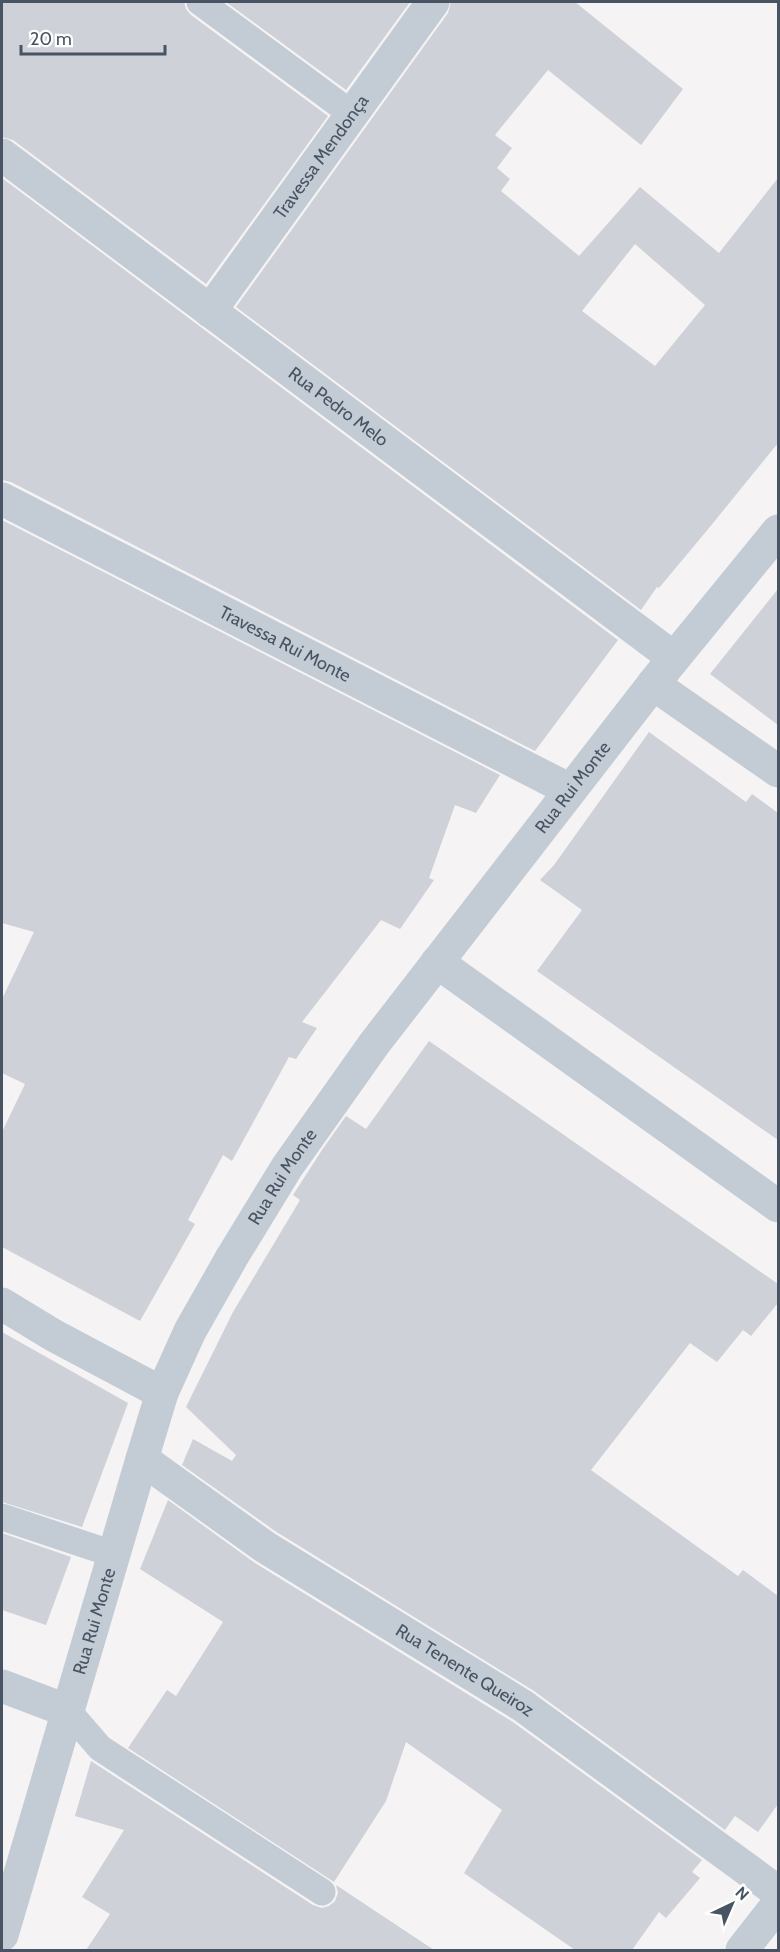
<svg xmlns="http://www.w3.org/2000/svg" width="780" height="1952" font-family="Cabin,sans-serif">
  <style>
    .building { fill: #ced1d8; fill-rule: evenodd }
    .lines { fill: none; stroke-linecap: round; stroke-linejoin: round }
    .service { stroke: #c3ccd5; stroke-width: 27 }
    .minor { stroke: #c3ccd5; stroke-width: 33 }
    .labels { text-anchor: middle; stroke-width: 4.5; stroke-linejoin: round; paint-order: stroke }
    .street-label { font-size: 18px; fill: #485463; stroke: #fff }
  </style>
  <rect width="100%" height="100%" fill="#f5f3f3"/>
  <!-- building -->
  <g class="building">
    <polygon points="2,2 184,2 186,9 191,15 328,116 206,284 13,140 2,137"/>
    <polygon points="226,2 410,2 346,90"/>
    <path d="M 451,2 L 575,2 L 683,89 L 641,145 L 548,70 L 495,135 L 512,148 L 497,168 L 510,179 L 501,191 L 579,256 L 640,187 L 719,253 L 778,178 L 778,443 L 709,528 L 659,588 L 657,587 L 641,610 L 236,307 L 448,13 ZM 635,244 L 705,305 L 655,366 L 582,311 Z"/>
    <polygon points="2,178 618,640 535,751 11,482 2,480"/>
    <polygon points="2,520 500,775 476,813 455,805 429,878 434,880 400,929 381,920 302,1022 317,1028 296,1059 289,1057 232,1161 223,1155 188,1220 195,1224 140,1321 2,1247 2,1132 25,1084 2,1073 2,999 34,932 2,923"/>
    <polygon points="778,589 778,725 710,674"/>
    <polygon points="649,732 746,802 752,794 778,813 778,1140 537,971 582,910 540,880 554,865"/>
    <polygon points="429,1041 778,1284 778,1303 751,1336 743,1330 717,1362 690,1343 591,1470 738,1576 743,1570 778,1596 778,1804 758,1832 735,1816 725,1830 534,1691 275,1531 182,1465 193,1439 232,1461 236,1455 186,1407 233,1312 300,1200 293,1195 322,1150 346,1116 366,1129"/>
    <polygon points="2,1332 128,1403 82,1527 2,1502"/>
    <polygon points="168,1500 255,1563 513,1722 702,1860 692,1872 700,1878 666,1918 659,1912 632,1950 575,1950 464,1873 502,1810 406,1742 386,1801 334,1882 128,1748 167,1690 176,1696 223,1622 140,1569"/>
    <polygon points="2,1533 71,1557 46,1625 2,1610"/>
    <polygon points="91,1761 313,1905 322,1908 329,1906 335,1901 338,1893 336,1885 434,1950 86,1950 110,1914 82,1897 124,1830 75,1816"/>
  </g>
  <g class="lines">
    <!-- service -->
    <g class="service">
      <polyline points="200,2 352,114"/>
      <polyline points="2,1517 113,1554"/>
      <polyline points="68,1711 100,1748 322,1892"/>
    </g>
    <!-- minor -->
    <g class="minor">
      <path id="s1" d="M 2,155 L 674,658"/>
      <path id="s2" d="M 210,311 L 433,2"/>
      <path id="s3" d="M 2,499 L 570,790"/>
      <polyline points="653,684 778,771"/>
      <polyline points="437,962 778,1206"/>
      <polyline points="2,1304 53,1335 162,1393"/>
      <path id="s4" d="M 142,1459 L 265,1547 L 523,1706 L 778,1892"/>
      <polyline points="2,1686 68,1711"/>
      <path id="s5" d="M 2,1935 L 142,1459 L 162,1393 L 190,1331 L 232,1257 L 287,1167 L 374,1044 L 653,684 L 778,531"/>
      <polyline points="742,1950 778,1904"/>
    </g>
  </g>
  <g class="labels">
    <!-- street labels -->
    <g class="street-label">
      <text dy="6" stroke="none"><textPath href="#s2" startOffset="190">Travessa Mendonça</textPath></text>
      <text dy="6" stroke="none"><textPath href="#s1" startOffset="420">Rua Pedro Melo</textPath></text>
      <text dy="6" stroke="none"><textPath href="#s3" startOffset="318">Travessa Rui Monte</textPath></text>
      <text dy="6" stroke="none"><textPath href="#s5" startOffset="1299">Rua Rui Monte</textPath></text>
      <text dy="6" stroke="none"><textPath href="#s5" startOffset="813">Rua Rui Monte</textPath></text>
      <text dy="6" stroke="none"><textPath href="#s5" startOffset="327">Rua Rui Monte</textPath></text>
      <text dy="6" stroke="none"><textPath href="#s4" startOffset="386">Rua Tenente Queiroz</textPath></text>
    </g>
  </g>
  <!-- border -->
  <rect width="780" height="1952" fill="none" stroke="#485463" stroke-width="6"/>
  <!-- north arrow -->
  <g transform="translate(732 1904) rotate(44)" stroke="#ffffff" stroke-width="4.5" paint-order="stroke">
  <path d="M0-4.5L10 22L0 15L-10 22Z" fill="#485463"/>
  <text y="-9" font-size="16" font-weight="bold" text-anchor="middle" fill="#485463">N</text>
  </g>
  <!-- scale -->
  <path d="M21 45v9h144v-9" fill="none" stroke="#485463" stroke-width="3"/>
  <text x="30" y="45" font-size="18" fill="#485463" stroke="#ffffff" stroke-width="4.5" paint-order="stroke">20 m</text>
</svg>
